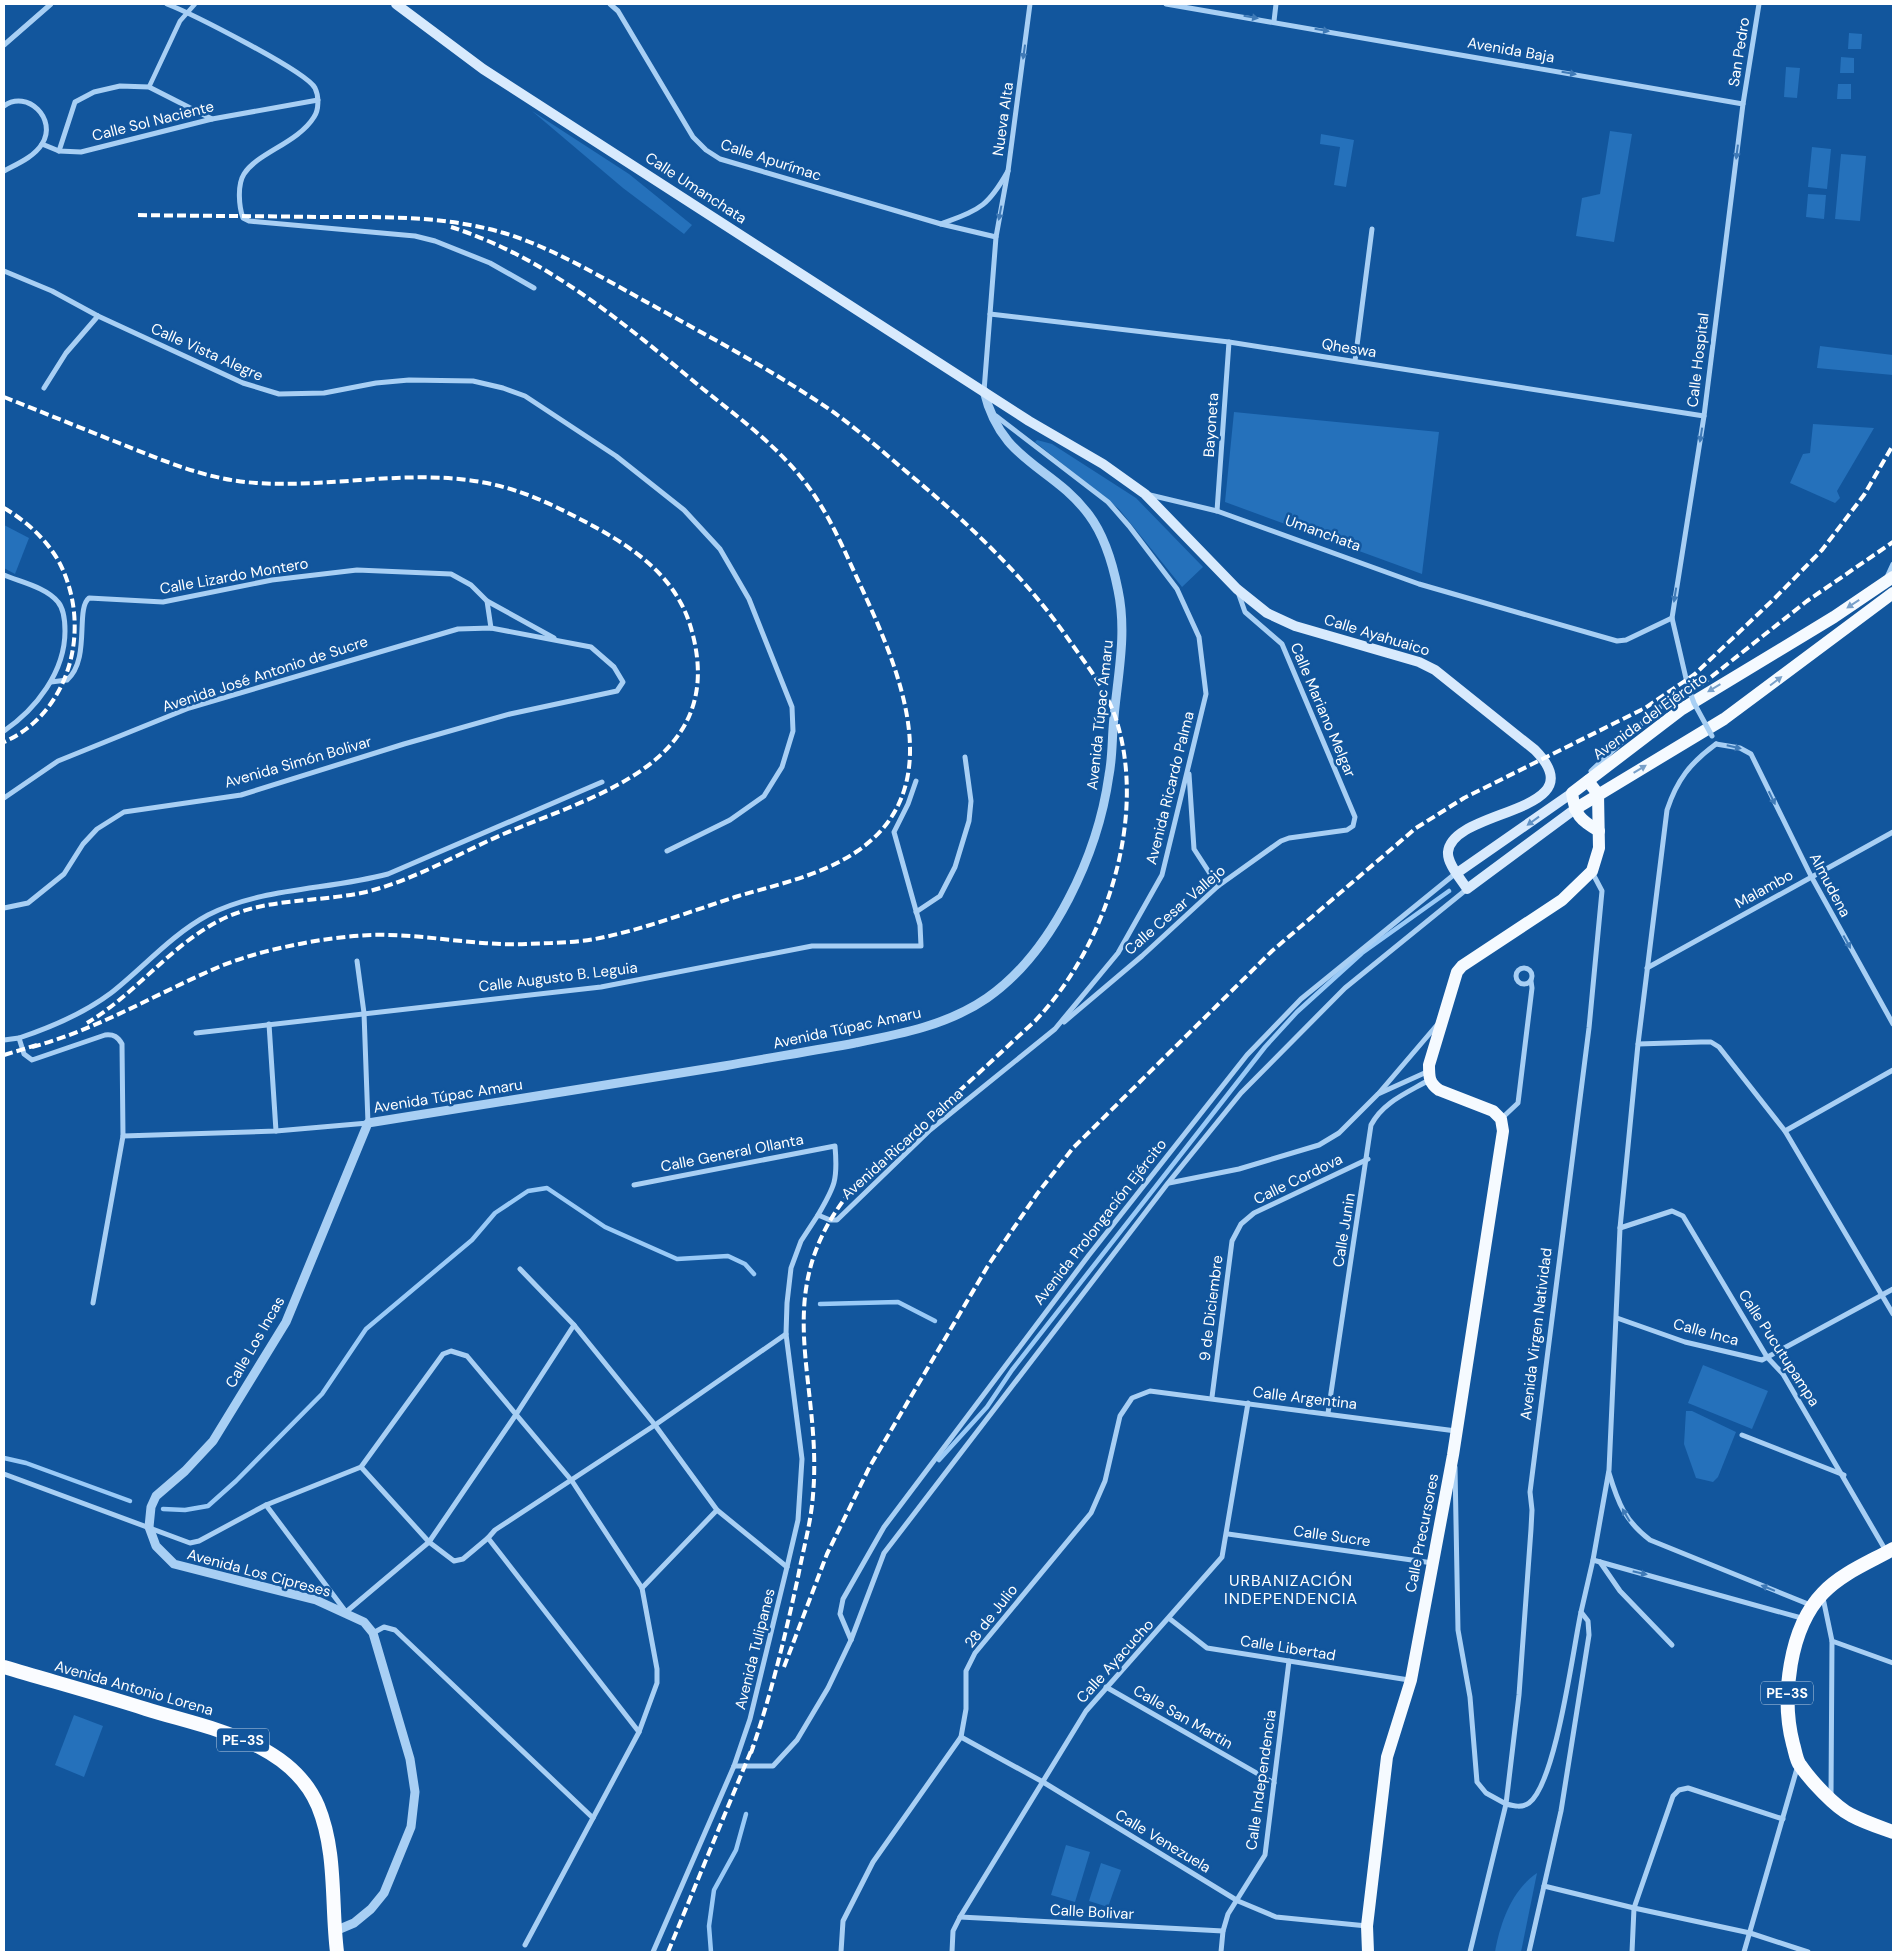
<svg xmlns="http://www.w3.org/2000/svg" width="1897" height="1956" font-family="'DM Sans',sans-serif">
  <style>
    .green { fill: #2571bb }
    .lines { fill: none; stroke-linecap: round; stroke-linejoin: round }
    .stream { stroke: #9acaf7; stroke-width: 4.5 }
    .pedestrian { stroke: #a8cff4; stroke-width: 4.5 }
    .minor { stroke: #a8cff4; stroke-width: 5 }
    .tertiary { stroke: #a8cff4; stroke-width: 9 }
    .secondary { stroke: #d8eafd; stroke-width: 10 }
    .primary { stroke: #f5faff; stroke-width: 12 }
    .trunk { stroke: #fafcff; stroke-width: 14 }
    .rail { stroke: #fff; stroke-width: 4; stroke-dasharray: 9 4; stroke-linecap: butt }
    .minor-bridge { stroke: #a8cff4; stroke-width: 5 }
    .oneway { fill: #3f7ab7 }
    .oneway2 { fill: #78a0c9 }
    .oneway3 { fill: #6191c3 }
    .labels { text-anchor: middle; stroke-width: 5; stroke-linejoin: round; paint-order: stroke }
    .shield { fill: #12569d; stroke: #b8cce2; stroke-width: 1 }
    .shield-label { font-size: 14px; font-weight: bold; fill: #fff }
    .street-label { font-size: 15px; fill: #fff; stroke: #12569d }
    .neighbourhood-label { font-size: 16px; letter-spacing: 1px; fill: #fff; stroke: #12569d }
  </style>
  <rect width="100%" height="100%" fill="#12569d"/>
  <!-- green -->
  <g class="green">
    <polygon points="1849,33 1862,34 1861,49 1848,49"/>
    <polygon points="1841,57 1854,58 1854,73 1840,73"/>
    <polygon points="1786,67 1800,68 1797,98 1784,97"/>
    <polygon points="1838,84 1851,84 1851,99 1837,99"/>
    <polygon points="532,111 629,174 692,225 684,234 623,188"/>
    <polygon points="1610,131 1632,134 1614,242 1576,236 1582,198 1600,194"/>
    <polygon points="1321,134 1354,140 1346,187 1334,185 1340,147 1320,144"/>
    <polygon points="1812,147 1831,149 1827,189 1808,187"/>
    <polygon points="1841,154 1866,156 1860,221 1835,219"/>
    <polygon points="1808,194 1826,195 1824,219 1806,217"/>
    <polygon points="1820,346 1893,355 1893,375 1817,368"/>
    <polygon points="1234,412 1439,432 1422,574 1225,502"/>
    <polygon points="1813,424 1874,428 1837,491 1840,498 1835,503 1790,483 1803,454 1810,453"/>
    <polygon points="1037,440 1052,444 1136,498 1203,567 1182,587 1119,509 1035,442"/>
    <polygon points="4,525 29,538 15,574 4,568"/>
    <polygon points="1703,1365 1768,1391 1752,1429 1688,1403"/>
    <polygon points="1686,1411 1692,1411 1736,1432 1718,1477 1713,1482 1696,1478 1684,1444"/>
    <polygon points="74,1715 103,1726 84,1777 55,1765"/>
    <polygon points="1066,1845 1090,1852 1075,1902 1051,1895"/>
    <polygon points="1101,1863 1121,1870 1108,1907 1089,1901"/>
    <path d="M 1537,1873 L 1521,1952 L 1495,1952 C 1500,1923 1512,1890 1537,1873 Z"/>
  </g>
  <g class="lines">
    <!-- stream -->
    <g class="stream">
      <polyline points="820,1304 898,1302 935,1321"/>
      <polyline points="4,1458 26,1463 130,1501"/>
      <polyline points="939,1460 987,1407 1012,1370 1265,1047 1297,1012 1362,953 1449,891"/>
      <polyline points="163,1509 185,1510 208,1506 236,1481 322,1394 366,1329 472,1240 495,1213 528,1191 547,1188 605,1227 677,1259 728,1256 745,1264 754,1274"/>
      <polyline points="711,1952 709,1926 714,1890 736,1850 746,1814"/>
    </g>
    <!-- pedestrian -->
    <polyline class="pedestrian" points="149,87 180,21 195,4"/>
    <!-- minor -->
    <g class="minor">
      <path d="M 167,4 C 190,13 306,71 315,88 C 319,96 319,110 314,117 C 298,143 257,153 244,174 C 237,185 239,207 243,218 L 249,221 L 415,236 L 435,241 L 490,263 L 534,288"/>
      <path d="M 610,4 L 618,11 L 693,137 L 706,150 L 720,159 L 941,224 C 980,209 987,208 1008,171"/>
      <polyline points="1166,4 1743,104"/>
      <polyline points="1274,21 1276,4"/>
      <polyline points="4,45 51,4"/>
      <path d="M 4,106 C 27,89 58,119 42,144 C 34,157 17,164 4,171"/>
      <polyline points="42,144 59,151 81,152 212,119 318,100"/>
      <polyline points="59,151 75,102 94,92 120,86 149,87 212,119"/>
      <polyline points="941,224 996,237"/>
      <polyline points="4,271 52,291 98,316 243,383 279,394 324,393 376,383 409,380 473,381 503,388 525,396 616,456 684,510 720,549 749,599 792,707 793,731 782,767 764,796 730,820 667,851"/>
      <polyline points="990,314 1229,342 1704,416"/>
      <polyline points="1355,361 1372,229"/>
      <polyline points="44,388 66,353 98,316"/>
      <polyline points="984,391 996,237 1008,171 1030,4"/>
      <polyline points="1150,495 1217,511 1419,584 1617,641 1626,640 1672,618"/>
      <polyline points="1217,511 1229,342"/>
      <path d="M 4,575 C 20,582 46,587 58,602 C 64,609 65,621 65,631 C 65,672 36,709 4,731"/>
      <polyline points="1887,577 1893,564"/>
      <polyline points="487,601 491,628"/>
      <path d="M 51,682 L 67,680 C 91,659 75,609 89,598 L 163,602 L 272,580 L 357,570 L 451,574 L 471,585 L 487,601 L 554,638"/>
      <polyline points="1688,687 1672,618 1704,416 1743,104 1759,4"/>
      <polyline points="1716,744 1740,748 1751,754 1811,876 1893,1024"/>
      <polyline points="1591,771 1656,710 1688,686"/>
      <polyline points="1189,774 1194,849 1218,886"/>
      <polyline points="4,798 58,761 189,708 458,629 491,628 591,647 614,667 623,682 617,691 510,714 404,744 241,795 124,812 97,829 83,844 64,874 28,903 4,908"/>
      <polyline points="916,912 940,896 955,867 969,821 971,801 965,757"/>
      <path d="M 357,961 L 364,1013 L 368,1123 L 276,1131 L 123,1136 L 122,1044 C 118,1037 114,1034 105,1035 L 32,1060 L 24,1054 L 19,1038 C 52,1027 83,1014 111,993 C 143,968 171,935 208,915 C 263,887 329,890 388,874 L 602,782"/>
      <circle cx="1524" cy="976" r="8"/>
      <polyline points="1647,968 1893,832"/>
      <polyline points="1064,1022 1142,956 1218,886 1281,841 1289,838 1347,830 1353,826 1355,817 1282,644 1245,612 1238,592"/>
      <polyline points="269,1024 276,1131"/>
      <polyline points="196,1033 601,987 812,946 921,946 920,925 894,832 908,804 916,781"/>
      <polyline points="4,1040 19,1038"/>
      <polyline points="1638,1044 1701,1042 1711,1042 1719,1047 1785,1131 1893,1314"/>
      <polyline points="1379,1093 1437,1025"/>
      <polyline points="1501,1119 1518,1103 1532,988 1531,981"/>
      <polyline points="1785,1131 1893,1070"/>
      <polyline points="1169,1183 1239,1169 1319,1145 1339,1133 1378,1094 1429,1071"/>
      <path d="M 634,1185 L 835,1146 C 838,1180 835,1186 818,1215"/>
      <polyline points="1620,1228 1672,1211 1683,1216 1767,1357 1783,1374 1886,1551"/>
      <polyline points="520,1269 574,1325 655,1425 717,1510 787,1567"/>
      <polyline points="93,1303 123,1136"/>
      <polyline points="1617,1318 1685,1342 1762,1360 1893,1289"/>
      <polyline points="1212,1397 1232,1241 1241,1224 1254,1213 1368,1159"/>
      <path d="M 1328,1413 L 1371,1125 C 1383,1102 1407,1093 1429,1080"/>
      <polyline points="1742,1435 1844,1475"/>
      <polyline points="361,1467 429,1542 454,1561 463,1559 488,1538"/>
      <polyline points="1455,1467 1458,1630 1470,1697 1477,1782 1486,1793 1506,1804 1470,1952"/>
      <path d="M 1609,1473 C 1618,1503 1625,1521 1650,1540 L 1813,1606"/>
      <polyline points="4,1474 190,1543 199,1541 266,1505 361,1467 443,1354 451,1351 467,1356 572,1481 642,1588 657,1669 657,1683 639,1732 525,1945"/>
      <polyline points="266,1505 346,1612 429,1542 517,1413 574,1325"/>
      <polyline points="1228,1534 1433,1563"/>
      <polyline points="1593,1560 1805,1619"/>
      <polyline points="1600,1562 1620,1591 1672,1645"/>
      <polyline points="642,1588 717,1510"/>
      <polyline points="1823,1598 1832,1641 1893,1663"/>
      <path d="M 1581,1612 C 1573,1649 1556,1783 1529,1803 C 1522,1808 1514,1806 1506,1804 L 1519,1695 L 1531,1529 L 1532,1510 L 1530,1492 L 1589,1028 L 1602,891 L 1592,872"/>
      <polyline points="1170,1619 1207,1648 1409,1680"/>
      <polyline points="373,1633 384,1627 395,1630 593,1818"/>
      <polyline points="851,1640 840,1614 843,1599 884,1527 1089,1255 1247,1055 1301,999 1456,873"/>
      <polyline points="1106,1687 1274,1783"/>
      <polyline points="639,1732 488,1538 495,1530 655,1425 786,1334"/>
      <polyline points="961,1737 1043,1782 1238,1901 1276,1917 1367,1926"/>
      <polyline points="734,1766 773,1766 797,1740 828,1688 851,1640 884,1553 1168,1183 1241,1093 1345,988 1467,889"/>
      <polyline points="1831,1795 1832,1641"/>
      <polyline points="1544,1886 1634,1908 1750,1933 1808,1952"/>
      <polyline points="960,1917 1223,1931"/>
      <polyline points="653,1952 734,1766 750,1719 787,1567 798,1520 802,1459 786,1334 787,1303 791,1268 801,1241 818,1215 830,1220 837,1220 930,1130 1055,1029 1118,953 1162,875 1206,694 1199,637 1177,589 1129,526 1108,502 996,416"/>
      <polyline points="841,1952 843,1921 873,1862 961,1737 966,1709 966,1671 975,1653 1091,1513 1105,1481 1120,1416 1132,1398 1150,1391 1456,1431"/>
      <polyline points="952,1952 953,1931 960,1917 1086,1711 1222,1557 1248,1403"/>
      <polyline points="1221,1952 1223,1931 1228,1914 1265,1855 1289,1661"/>
      <path d="M 1529,1952 L 1561,1811 L 1589,1635 L 1588,1621 L 1581,1612 L 1593,1560 L 1609,1470 L 1620,1228 L 1638,1044 L 1667,810 C 1677,780 1690,763 1716,744"/>
      <polyline points="1632,1952 1634,1908 1673,1796 1679,1790 1688,1788 1783,1819"/>
      <polyline points="1744,1952 1798,1765"/>
    </g>
    <!-- tertiary -->
    <path class="tertiary" d="M 335,1931 L 354,1923 L 371,1909 L 384,1893 L 411,1827 L 415,1792 L 410,1759 L 373,1633 L 364,1622 L 316,1600 L 174,1564 L 156,1546 L 149,1527 L 151,1507 L 156,1496 L 185,1471 L 213,1441 L 286,1322 L 368,1123 C 487,1104 605,1085 724,1066 C 768,1058 812,1051 855,1043 C 901,1034 948,1025 987,998 C 1053,952 1098,854 1109,775 C 1112,760 1112,744 1113,729 C 1116,682 1128,637 1118,590 C 1113,565 1104,535 1089,515 C 1052,465 1001,463 984,391"/>
    <!-- secondary -->
    <g class="secondary">
      <path d="M 396,4 L 483,69 L 1029,421 L 1103,464 L 1145,494 L 1237,589 L 1267,613 L 1295,626 L 1419,662 L 1435,670 L 1535,750 C 1598,814 1452,808 1448,852 C 1447,864 1461,879 1467,889 L 1575,809"/>
      <polyline points="1457,873 1572,793"/>
    </g>
    <!-- primary -->
    <g class="primary">
      <polyline points="1575,809 1724,719 1893,593"/>
      <path d="M 1599,831 C 1580,820 1575,815 1572,793 L 1682,709 L 1834,617 L 1893,577"/>
      <path d="M 1368,1952 L 1367,1926 L 1387,1757 L 1411,1680 L 1453,1455 L 1503,1131 L 1501,1119 L 1493,1111 L 1439,1090 C 1429,1083 1429,1077 1429,1065 L 1457,972 L 1462,966 L 1562,900 L 1592,871 L 1599,848 L 1598,794 L 1588,781"/>
    </g>
    <!-- trunk -->
    <g class="trunk">
      <path d="M 1893,1549 C 1870,1562 1842,1573 1823,1593 C 1789,1628 1781,1698 1793,1744 C 1795,1750 1796,1760 1800,1765 C 1810,1780 1835,1807 1851,1815 C 1864,1822 1879,1827 1893,1832"/>
      <path d="M 4,1667 C 51,1681 99,1694 146,1709 C 206,1728 290,1740 318,1806 C 337,1852 331,1904 337,1952"/>
    </g>
    <!-- rail -->
    <g class="rail">
      <path d="M 138,215 C 198,216 258,216 318,217 C 380,217 443,215 504,233 C 556,249 604,279 652,305 C 708,336 766,367 820,403 C 849,422 875,445 902,468 C 962,518 1018,569 1064,633 C 1082,659 1104,685 1115,716 C 1149,816 1106,947 1035,1021 L 850,1192 C 767,1295 823,1380 813,1495 C 811,1523 803,1550 798,1577 C 785,1637 771,1695 751,1753"/>
      <path d="M 4,397 C 42,412 81,428 119,443 C 159,459 201,477 245,482 C 331,491 422,463 507,488 C 532,495 555,506 578,518 C 626,543 675,572 691,628 C 730,763 595,795 501,835 C 456,855 414,880 366,892 C 321,902 272,898 229,916 C 174,940 139,992 87,1023"/>
      <path d="M 4,508 C 26,521 45,538 58,560 C 93,624 72,712 4,742"/>
      <polyline points="1701,685 1807,601 1893,542"/>
      <path d="M 32,1047 C 99,1029 157,993 221,966 C 253,953 287,946 321,940 C 343,937 366,934 389,935 C 435,936 480,946 526,944 C 549,943 573,943 595,939 C 642,930 689,912 735,897 C 775,885 820,876 856,852 C 962,781 886,643 847,556 C 835,530 822,504 804,481 C 776,445 738,417 703,389 C 626,325 548,258 451,227"/>
      <polyline points="4,1055 37,1045"/>
      <polyline points="784,1667 827,1554 870,1466 989,1264 1037,1194 1073,1148 1272,951 1416,828 1464,798 1645,708 1695,674 1775,598 1822,550 1864,495 1893,445"/>
      <polyline points="668,1952 753,1746"/>
    </g>
    <!-- minor-bridge -->
    <polyline class="minor-bridge" points="1688,687 1694,703 1712,736"/>
  </g>
  <!-- one-way arrows -->
  <defs><path id="oneway-solid" d="M-6-.8H1V-3.2L6.5 0L1 3.2V.8H-6Z" transform="scale(1.25)"/></defs>
  <g class="oneway">
    <use href="#oneway-solid" transform="translate(1251 17) rotate(10)"/>
    <use href="#oneway-solid" transform="translate(1322 30) rotate(10)"/>
    <use href="#oneway-solid" transform="translate(1024 52) rotate(98)"/>
    <use href="#oneway-solid" transform="translate(1569 73) rotate(10)"/>
    <use href="#oneway-solid" transform="translate(1737 152) rotate(97)"/>
    <use href="#oneway-solid" transform="translate(1000 213) rotate(101)"/>
    <use href="#oneway-solid" transform="translate(1701 435) rotate(99)"/>
    <use href="#oneway-solid" transform="translate(1675 595) rotate(99)"/>
    <use href="#oneway-solid" transform="translate(1734 747) rotate(13)"/>
    <use href="#oneway-solid" transform="translate(1772 798) rotate(64)"/>
    <use href="#oneway-solid" transform="translate(1847 942) rotate(61)"/>
    <use href="#oneway-solid" transform="translate(1626 1515) rotate(-120)"/>
    <use href="#oneway-solid" transform="translate(1640 1573) rotate(13)"/>
    <use href="#oneway-solid" transform="translate(1768 1588) rotate(-158)"/>
  </g>
  <g class="oneway2">
    <use href="#oneway-solid" transform="translate(1853 604) rotate(147)"/>
    <use href="#oneway-solid" transform="translate(1776 681) rotate(-37)"/>
    <use href="#oneway-solid" transform="translate(1714 688) rotate(149)"/>
    <use href="#oneway-solid" transform="translate(1640 769) rotate(-31)"/>
  </g>
  <use class="oneway3" href="#oneway-solid" transform="translate(1533 821) rotate(144)"/>
  <g class="labels">
    <!-- shield labels -->
    <g class="shield">
      <rect x="1761" y="1681.5" width="52" height="23" rx="4"/>
      <rect x="217" y="1728.5" width="52" height="23" rx="4"/>
    </g>
    <g class="shield-label">
      <text x="1787" y="1698">PE-3S</text>
      <text x="243" y="1745">PE-3S</text>
    </g>
    <!-- street labels -->
    <g class="street-label">
      <text transform="translate(1511 50) rotate(10)" y="5">Avenida Baja</text>
      <text transform="translate(1739 52) rotate(-81)" y="5">San Pedro</text>
      <text transform="translate(1003 119) rotate(-82)" y="5">Nueva Alta</text>
      <text transform="translate(153 121) rotate(-14)" y="5">Calle Sol Naciente</text>
      <text transform="translate(771 160) rotate(18)" y="5">Calle Apurímac</text>
      <text transform="translate(696 188) rotate(33)" y="5">Calle Umanchata</text>
      <text transform="translate(1349 348) rotate(9)" y="5">Qheswa</text>
      <text transform="translate(207 352) rotate(24)" y="5">Calle Vista Alegre</text>
      <text transform="translate(1698 360) rotate(-83)" y="5">Calle Hospital</text>
      <text transform="translate(1211 425) rotate(-86)" y="5">Bayoneta</text>
      <text transform="translate(1323 533) rotate(20)" y="5">Umanchata</text>
      <text transform="translate(234 576) rotate(-10)" y="5">Calle Lizardo Montero</text>
      <text transform="translate(1377 635) rotate(17)" y="5">Calle Ayahuaico</text>
      <text transform="translate(265 674) rotate(-18)" y="5">Avenida José Antonio de Sucre</text>
      <text transform="translate(1323 710) rotate(67)" y="5">Calle Mariano Melgar</text>
      <text transform="translate(1100 715) rotate(-84)" y="5">Avenida Túpac Amaru</text>
      <text transform="translate(1650 716) rotate(-36)" y="5">Avenida del Ejército</text>
      <text transform="translate(298 762) rotate(-16)" y="5">Avenida Simón Bolivar</text>
      <text transform="translate(1170 788) rotate(-76)" y="5">Avenida Ricardo Palma</text>
      <text transform="translate(1830 885) rotate(62)" y="5">Almudena</text>
      <text transform="translate(1764 889) rotate(-29)" y="5">Malambo</text>
      <text transform="translate(1175 910) rotate(-41)" y="5">Calle Cesar Vallejo</text>
      <text transform="translate(558 977) rotate(-7)" y="5">Calle Augusto B. Leguia</text>
      <text transform="translate(847 1028) rotate(-12)" y="5">Avenida Túpac Amaru</text>
      <text transform="translate(448 1096) rotate(-9)" y="5">Avenida Túpac Amaru</text>
      <text transform="translate(902 1144) rotate(-42)" y="5">Avenida Ricardo Palma</text>
      <text transform="translate(732 1153) rotate(-11)" y="5">Calle General Ollanta</text>
      <text transform="translate(1298 1179) rotate(-26)" y="5">Calle Cordova</text>
      <text transform="translate(1100 1222) rotate(-52)" y="5">Avenida Prolongación Ejército</text>
      <text transform="translate(1344 1230) rotate(-81)" y="5">Calle Junin</text>
      <text transform="translate(1211 1308) rotate(-83)" y="5">9 de Diciembre</text>
      <text transform="translate(1706 1332) rotate(15)" y="5">Calle Inca</text>
      <text transform="translate(1536 1334) rotate(-83)" y="5">Avenida Virgen Natividad</text>
      <text transform="translate(255 1342) rotate(-60)" y="5">Calle Los Incas</text>
      <text transform="translate(1779 1348) rotate(57)" y="5">Calle Pucutupampa</text>
      <text transform="translate(1305 1398) rotate(7)" y="5">Calle Argentina</text>
      <text transform="translate(1422 1533) rotate(-79)" y="5">Calle Precursores</text>
      <text transform="translate(1332 1536) rotate(8)" y="5">Calle Sucre</text>
      <text transform="translate(259 1573) rotate(15)" y="5">Avenida Los Cipreses</text>
      <text transform="translate(991 1616) rotate(-52)" y="5">28 de Julio</text>
      <text transform="translate(1288 1648) rotate(9)" y="5">Calle Libertad</text>
      <text transform="translate(755 1649) rotate(-76)" y="5">Avenida Tulipanes</text>
      <text transform="translate(1115 1661) rotate(-48)" y="5">Calle Ayacucho</text>
      <text transform="translate(134 1688) rotate(16)" y="5">Avenida Antonio Lorena</text>
      <text transform="translate(1183 1717) rotate(30)" y="5">Calle San Martin</text>
      <text transform="translate(1261 1780) rotate(-82)" y="5">Calle Independencia</text>
      <text transform="translate(1163 1841) rotate(31)" y="5">Calle Venezuela</text>
      <text transform="translate(1092 1912) rotate(3)" y="5">Calle Bolivar</text>
    </g>
    <!-- neighbourhood labels -->
    <g class="neighbourhood-label">
      <text x="1291" y="1586">URBANIZACIÓN<tspan x="1291" dy="18">INDEPENDENCIA</tspan></text>
    </g>
  </g>
  <!-- border -->
  <rect width="1897" height="1956" fill="none" stroke="#ffffff" stroke-width="10"/>
</svg>
